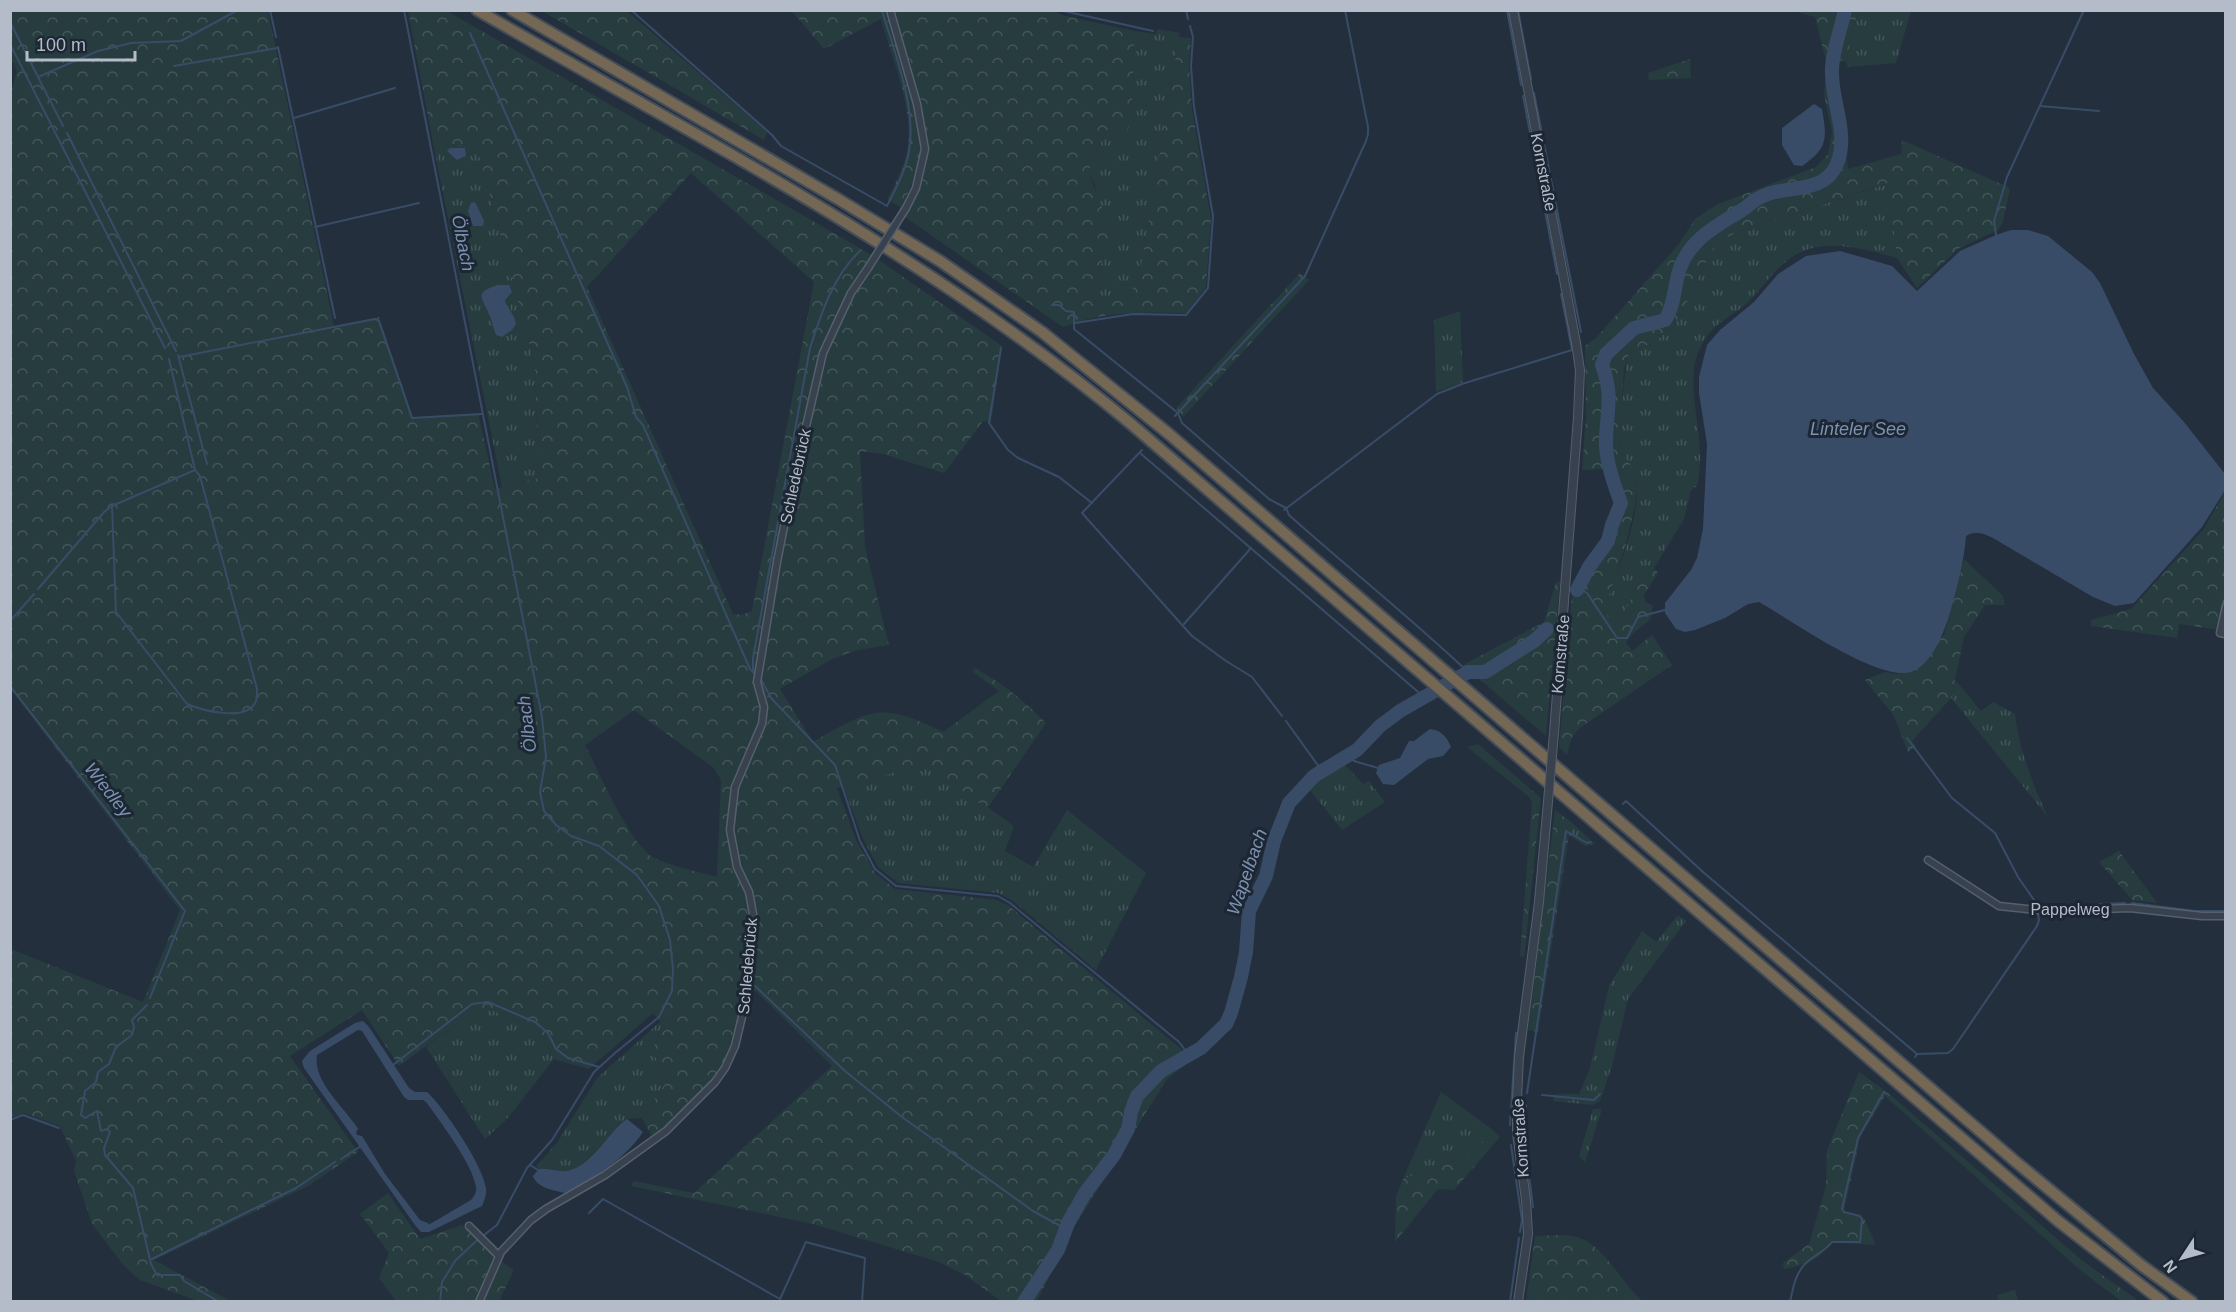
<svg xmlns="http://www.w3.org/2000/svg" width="2236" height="1312" font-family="Helvetica,sans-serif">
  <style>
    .grass { fill: url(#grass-tufts) }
    .forest { fill: url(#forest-crowns); fill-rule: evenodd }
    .water { fill: #394c67; fill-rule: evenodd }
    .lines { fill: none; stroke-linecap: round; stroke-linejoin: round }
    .stream { stroke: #394c67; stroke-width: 2 }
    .river { stroke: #394c67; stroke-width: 14 }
    .minor-casing { stroke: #565f6c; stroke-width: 9 }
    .tertiary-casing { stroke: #565f6c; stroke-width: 10 }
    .motorway-casing { stroke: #434c59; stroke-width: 14 }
    .minor { stroke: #38414e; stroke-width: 6 }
    .tertiary { stroke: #38414e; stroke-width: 8 }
    .motorway { stroke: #746855; stroke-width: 10 }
    .minor-bridge-casing { stroke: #565f6c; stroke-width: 9; stroke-linecap: butt }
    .tertiary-bridge-casing { stroke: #565f6c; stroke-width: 10; stroke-linecap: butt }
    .minor-bridge { stroke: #38414e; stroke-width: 6 }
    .tertiary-bridge { stroke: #38414e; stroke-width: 8 }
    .labels { text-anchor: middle; stroke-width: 6; stroke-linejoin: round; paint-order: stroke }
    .street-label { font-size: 16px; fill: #b4bcc9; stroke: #1d2633 }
    .water-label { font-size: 18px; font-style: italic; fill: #7c92b1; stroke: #1d2633 }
  </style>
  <defs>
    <pattern id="grass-tufts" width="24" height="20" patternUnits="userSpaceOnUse" patternTransform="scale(1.5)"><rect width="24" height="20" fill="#263c3f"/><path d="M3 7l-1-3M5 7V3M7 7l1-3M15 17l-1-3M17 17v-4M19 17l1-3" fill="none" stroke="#435659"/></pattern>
    <pattern id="forest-crowns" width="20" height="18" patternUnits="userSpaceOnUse" patternTransform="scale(1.5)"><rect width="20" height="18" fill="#263c3f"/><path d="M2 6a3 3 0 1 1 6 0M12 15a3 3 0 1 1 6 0" fill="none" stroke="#435659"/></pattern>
  </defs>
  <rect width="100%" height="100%" fill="#242f3e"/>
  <!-- grass -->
  <g class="grass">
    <polygon points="1858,11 1911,11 1896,63 1848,67 1846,62"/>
    <polygon points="1157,29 1180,33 1179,37 1141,267 1127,304 1092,293 1111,232 1098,200 1095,185 1089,173 1092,159 1107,130 1127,131 1133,93 1134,31 1156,34"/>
    <polygon points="476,143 535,366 538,478 502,487 434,148"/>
    <path d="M 1889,183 L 1897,258 C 1867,250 1834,239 1803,251 C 1781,259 1763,288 1747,303 C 1737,312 1724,319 1714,328 C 1704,338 1696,354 1694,368 C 1690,408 1707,447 1697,486 L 1691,490 L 1684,519 L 1654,568 L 1638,584 L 1620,622 L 1613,621 L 1604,611 C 1607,597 1613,585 1617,572 C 1626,550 1637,515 1637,492 C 1637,474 1626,464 1620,449 C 1618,443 1625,361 1629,354 C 1642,347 1658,341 1669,330 C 1691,309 1700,258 1722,241 C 1726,237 1733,235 1738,232 Z"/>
    <polygon points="1460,311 1463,382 1436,392 1434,320"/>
    <path d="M 1955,680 L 1981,711 L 1993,702 L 2015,714 C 2019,750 2033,785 2048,817 L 1951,698 Z"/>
    <polygon points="1343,763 1363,784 1369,781 1385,802 1342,830 1309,789 1324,775"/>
    <polygon points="927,764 1014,826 1005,851 1033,867 1067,810 1146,873 1096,970 1013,901 999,893 898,883 878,867 863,839 843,786"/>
    <polygon points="1571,822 1595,844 1585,846 1569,835"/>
    <polygon points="1678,915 1686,921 1628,999 1612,1066 1600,1101 1593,1105 1553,1101 1554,1094 1579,1094 1590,1068 1609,986 1642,931 1656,942"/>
    <polygon points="486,1008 531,1026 543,1037 554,1059 506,1120 485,1139 426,1047 471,1013"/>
    <path d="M 660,1022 L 662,1024 L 652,1052 L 669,1078 L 642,1118 L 627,1119 C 606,1135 594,1165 567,1171 C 558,1172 548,1168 539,1169 L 536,1166 L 557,1143 L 597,1078 Z"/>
    <polygon points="1441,1092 1493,1130 1470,1155 1403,1179"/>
    <polygon points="1593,1109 1602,1109 1585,1162 1579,1156"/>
  </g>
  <!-- forest -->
  <g class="forest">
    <path d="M 11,11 L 268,11 L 334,326 L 379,317 L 413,417 L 478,413 L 495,489 L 538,478 L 535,366 L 476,143 L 434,148 L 408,11 L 447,11 L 872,255 L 865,266 L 872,270 L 879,260 L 1002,346 L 991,422 L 983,421 L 944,473 L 883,454 L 860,451 L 865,547 L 889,645 L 857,650 L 832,659 L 780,689 L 813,742 C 871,709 880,701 943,732 L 999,691 L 973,672 L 974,668 C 1002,682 1024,701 1046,723 L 987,809 L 927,764 L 837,788 L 856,840 L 875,873 L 895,889 L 997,900 L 1008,905 L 1193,1059 L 1167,1079 L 1073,1229 L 1037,1301 L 1001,1301 L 965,1275 L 939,1262 L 813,1224 L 631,1186 L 634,1181 L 694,1193 L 832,1066 L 756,991 L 743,991 C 740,1008 738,1028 732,1046 C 718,1083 683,1114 652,1137 L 642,1118 L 669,1078 L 652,1052 L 662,1024 L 653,1013 L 589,1069 L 554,1059 L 543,1037 L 531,1026 L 486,1008 L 471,1013 L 399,1066 L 362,1010 L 290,1056 L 358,1152 L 308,1186 L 154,1260 L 230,1301 L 198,1301 L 140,1280 L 124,1266 L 92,1224 L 74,1171 L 76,1161 L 60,1126 L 24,1113 L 11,1118 L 11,949 L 143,1002 L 180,910 L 11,690 L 10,95 L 17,71 L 11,58 ZM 691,173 L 814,282 L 752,611 L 742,615 L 733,614 L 587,287 ZM 634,710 L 714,768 L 721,780 L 717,877 C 700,872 665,865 651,856 C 628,840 599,772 585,745 Z"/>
    <polygon points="542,11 627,11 767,132 764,140"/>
    <path d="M 792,11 L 887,11 C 899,51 920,104 921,146 C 921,167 910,189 901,207 L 887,200 C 895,184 903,169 907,152 C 915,111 892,59 881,19 L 824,49 Z"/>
    <path d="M 894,11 L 1054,11 L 1061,15 L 1134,31 L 1133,93 L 1127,132 L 1107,130 L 1092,159 L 1089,173 L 1111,232 L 1092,293 L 1127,303 L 1141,267 L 1179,37 L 1191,38 L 1189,64 L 1192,109 L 1211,219 L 1206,287 L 1186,313 C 1143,312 1104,311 1063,327 L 905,217 L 920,189 L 929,147 L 921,101 Z"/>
    <polygon points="1794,11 1858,11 1846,62 1825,57 1815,17"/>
    <polygon points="1690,59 1691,78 1649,80 1648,73"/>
    <path d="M 1838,79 L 1848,169 L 1901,154 L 1902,140 L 2010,188 L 2003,222 L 1998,230 L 1958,249 L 1917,288 L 1897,258 L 1888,183 L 1738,232 C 1733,235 1726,237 1722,241 C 1700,258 1691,309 1669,330 C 1658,341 1642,347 1629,354 L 1624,370 L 1619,447 L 1631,466 L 1637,489 L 1635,506 L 1626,544 L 1604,611 L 1613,621 L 1620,622 L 1638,584 L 1654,568 L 1658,573 L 1644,595 L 1646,602 L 1653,606 L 1650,620 L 1632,634 L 1626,642 L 1632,651 L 1652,635 L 1672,665 L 1581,727 L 1572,737 L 1567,755 L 1559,747 L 1573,582 L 1579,582 L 1603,541 L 1616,501 L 1606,469 L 1582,470 L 1586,416 L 1585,346 L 1596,338 L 1679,244 L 1695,219 L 1718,204 L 1816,167 L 1828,154 L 1832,132 L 1824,95 L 1825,81 Z"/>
    <polygon points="1300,273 1309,280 1183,417 1176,408"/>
    <polygon points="2225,492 2225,631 2179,624 2177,638 2091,626 2091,620 2131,609 2203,530"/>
    <polygon points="1964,559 2003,596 2005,605 1985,605 1964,637 1951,698 1912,741 1916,747 1908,752 1894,716 1865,680 1885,672 1897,674 1944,635"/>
    <polygon points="1556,582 1560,582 1546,736 1463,665 1544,622"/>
    <polygon points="1478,744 1541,798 1524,957 1520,956 1532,803 1529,797 1467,747"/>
    <polygon points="1555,810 1571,822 1538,1032 1528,1030"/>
    <polygon points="2119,851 2157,903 2132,900 2099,862"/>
    <path d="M 1859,1072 L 1887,1092 L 2084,1262 L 2139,1301 L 2121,1301 L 2079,1269 L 1885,1096 L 1860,1138 L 1844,1211 L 1864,1218 L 1876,1245 L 1832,1242 C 1820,1260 1805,1265 1784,1269 L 1783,1263 L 1809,1244 L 1826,1186 L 1827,1150 Z"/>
    <polygon points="1493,1130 1500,1137 1454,1190 1438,1189 1395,1242 1396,1197 1403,1179 1470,1155"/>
    <polygon points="388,1193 420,1239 462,1225 491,1254 514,1270 499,1301 396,1301 379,1278 389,1253 360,1214"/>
    <path d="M 1535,1236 C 1547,1236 1560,1234 1572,1236 C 1605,1242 1619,1282 1643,1301 L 1526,1301 Z"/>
    <polygon points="2015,1290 2018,1301 1999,1301 1997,1295"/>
  </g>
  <!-- water -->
  <g class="water">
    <path d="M 1814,104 L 1822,109 C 1827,139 1828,148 1802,166 L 1794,165 L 1782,145 L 1782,128 Z"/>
    <polygon points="450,148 465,148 466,156 457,160 447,151"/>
    <polygon points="475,202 484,221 483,226 473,226 468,211 471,203"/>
    <path d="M 2011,230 L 2028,230 L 2048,236 L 2092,272 L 2100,283 L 2134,354 L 2153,388 L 2184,422 L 2225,474 L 2225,490 L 2202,527 L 2134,603 L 2115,606 L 2093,597 L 1993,538 C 1983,533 1976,530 1966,536 C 1964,563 1957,587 1950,613 C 1944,632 1932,665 1911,672 C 1878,682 1791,620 1759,602 L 1748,604 L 1725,618 L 1695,630 L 1685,632 L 1676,629 L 1665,613 L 1665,603 L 1691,570 L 1697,558 L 1703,529 L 1707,444 L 1699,393 L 1699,377 L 1707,345 L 1720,330 L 1754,302 L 1778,274 L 1806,256 L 1840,251 L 1892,266 L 1917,291 L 1960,251 L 1996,235 Z"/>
    <path d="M 497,285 L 509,285 L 512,292 L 505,300 C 507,310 514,312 516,324 L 512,330 L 502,337 L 496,335 C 493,328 492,319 488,312 C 480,295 476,293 497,285 Z"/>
    <path d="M 1430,729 C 1441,730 1447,737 1451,747 L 1443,756 L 1428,759 L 1394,785 L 1383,784 L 1376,773 L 1379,765 L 1400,758 L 1409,741 L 1414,741 Z"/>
    <path d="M 363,1021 L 369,1027 L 409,1088 L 415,1092 L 427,1092 C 445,1109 482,1164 486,1188 C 487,1194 484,1201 482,1206 L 429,1232 L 421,1232 L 415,1225 L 304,1068 L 302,1061 L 310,1051 L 355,1023 ZM 358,1030 L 362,1031 L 404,1097 L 408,1100 L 423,1100 L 427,1103 C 441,1123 473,1165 476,1187 C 477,1193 474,1196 471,1200 L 430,1224 L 420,1220 L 385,1174 L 362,1136 L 357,1135 L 356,1132 L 358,1129 C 355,1123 351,1120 347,1114 C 334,1098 313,1076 317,1055 Z"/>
    <path d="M 627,1119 L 643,1132 C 625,1159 593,1179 565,1193 C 553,1190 537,1188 533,1176 L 539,1169 C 548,1168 558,1172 567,1171 C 594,1165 606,1134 627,1119 Z"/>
  </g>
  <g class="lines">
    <!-- stream -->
    <g class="stream">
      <polyline points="270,10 276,37"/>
      <polyline points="404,10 542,717 546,757 540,792 544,811 556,825 571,836 599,846 637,875 659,906 670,940 673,969 672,991 659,1017 615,1053 594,1072 552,1140 527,1168 497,1225 475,1242 455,1261 442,1282 440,1302"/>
      <path d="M 631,10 L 772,135 L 781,146 L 887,206 C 896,188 906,170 909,151 C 917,107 894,52 882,10"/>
      <polyline points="1059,10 1153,31"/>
      <polyline points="1186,10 1188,19"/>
      <polyline points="1507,10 1521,85"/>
      <polyline points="1518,10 1531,79"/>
      <polyline points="10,22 63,126"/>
      <polyline points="470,33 627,387 636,417 643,425 750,669 755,674"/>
      <polyline points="10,44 165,348"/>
      <polyline points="278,47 335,318"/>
      <polyline points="174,66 277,48"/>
      <polyline points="38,77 98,51 131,43 181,41 238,10"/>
      <polyline points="1534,93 1581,332"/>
      <polyline points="1523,96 1557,274"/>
      <polyline points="2040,106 2099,111"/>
      <polyline points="294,118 395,88"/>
      <polyline points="67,133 176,351"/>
      <polyline points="315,227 419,203"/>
      <polyline points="1996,235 1994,221 2007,177 2084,10"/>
      <path d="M 1052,305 L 1059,305 L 1066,311 L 1074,312 L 1074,329 L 1178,413 L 1182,423 L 1269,499 L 1286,508 L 1289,515 C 1348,568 1410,617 1468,672"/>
      <polyline points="1075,323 1133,314 1186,315 1208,288 1213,216 1194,107 1191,66 1193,37 1190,26"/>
      <polyline points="1001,348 989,423 1008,450 1018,458 1059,477 1092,503"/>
      <polyline points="178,355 207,464"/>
      <polyline points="179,357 375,319 379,321 412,418 483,414"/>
      <polyline points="1175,416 1305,276 1366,141 1368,134 1368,127 1345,10"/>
      <polyline points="1142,450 1082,513 1192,636 1226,661 1252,677 1282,716"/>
      <polyline points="1140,453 1424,697"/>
      <path d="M 112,506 L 116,612 L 187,704 C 201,710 245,722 255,703 C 257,700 257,694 257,689 L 200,476 L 195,470 L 169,359"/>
      <polyline points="1284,510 1437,394 1462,384 1572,350 1561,294"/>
      <polyline points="1579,588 1587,593 1617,638 1627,638 1638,617 1665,610"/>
      <polyline points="38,589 104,512 112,506 195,470"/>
      <polyline points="10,621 34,594"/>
      <polyline points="1184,624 1251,548"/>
      <path d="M 753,672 L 753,658 L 810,348 C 821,314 834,274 861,250"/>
      <polyline points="762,681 771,698 835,765 860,841 875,869 896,886 998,896 1010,903 1179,1042 1188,1054"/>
      <polyline points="10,686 185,911 150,998"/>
      <polyline points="1286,721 1322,771"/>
      <polyline points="1907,738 1952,798 1995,833 2018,877 2034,900 2037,907"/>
      <polyline points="1347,756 1354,761 1378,768"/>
      <polyline points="1623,804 1626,801 1703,872 1917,1054"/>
      <polyline points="2132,903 2195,911 2226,911"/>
      <polyline points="2038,907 2125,903"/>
      <polyline points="754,985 845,1071 902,1117 1033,1211 1066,1229"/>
      <polyline points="147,1005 132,1020 134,1027 132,1035 116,1047 109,1064 98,1072 96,1082 85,1091 81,1115 85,1118 97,1111 101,1131 107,1129 110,1132 104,1148 105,1155 133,1188 151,1264 157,1275 180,1275 184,1281 219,1302"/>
      <polyline points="1915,1057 1917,1054 1948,1053 1953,1049 2037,926 2039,920 2038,913"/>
      <polyline points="393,1065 472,1004 488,1002 535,1022 548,1033 556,1049 568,1058 599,1067"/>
      <polyline points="1527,1093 1566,831 1587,843 1591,842"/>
      <polyline points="1542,1095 1594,1100 1600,1094"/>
      <polyline points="1526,1105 1526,1151 1533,1207"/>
      <polyline points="10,1120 23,1115 59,1128"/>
      <polyline points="1510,1125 1516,1033"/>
      <polyline points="1511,1145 1522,1220 1520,1232"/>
      <polyline points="341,1159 361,1146"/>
      <polyline points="530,1165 538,1170"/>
      <polyline points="589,1213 603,1199 780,1299 806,1242 865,1258 862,1302"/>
      <polyline points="152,1259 296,1188 335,1162"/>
      <polyline points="1510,1302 1519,1238"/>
      <path d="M 1790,1302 C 1793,1289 1795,1274 1805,1264 C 1813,1256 1824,1252 1832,1242 L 1860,1242 L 1862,1219 L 1860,1216 L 1844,1212 L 1842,1209 L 1858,1138 L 1884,1092 L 1889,1095"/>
    </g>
    <!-- river -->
    <g class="river">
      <path d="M 1577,590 L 1589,567 L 1608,541 L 1612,525 L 1621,503 C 1614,485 1606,463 1606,444 C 1606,412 1614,397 1602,365 L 1606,354 L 1634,328 L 1665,320 C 1675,305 1674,285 1680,268 C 1691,238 1717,226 1742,210 C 1748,207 1751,202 1757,199 C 1782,183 1823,197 1837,164 C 1849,134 1832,104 1832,73 C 1831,55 1841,29 1845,10"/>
      <polyline points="1024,1302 1058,1250 1068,1223 1085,1193 1114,1155 1128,1129 1131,1112 1137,1096 1161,1071 1201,1048 1226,1024 1231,1013 1241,977 1246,952 1249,911 1266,876 1274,841 1289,803 1314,776 1357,750 1380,726 1400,711 1468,672 1485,672 1534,641 1547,629"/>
    </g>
    <defs>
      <g id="minor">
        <polyline points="890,10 917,104 925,149 916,188 906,208"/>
        <polyline points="2226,606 2220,633 2226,634"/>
        <polyline points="1928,860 1999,906 2046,911 2130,908 2202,916 2226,916"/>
        <polyline points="469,1226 499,1256"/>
        <polyline points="479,1302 501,1252 531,1220 546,1209 605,1175 666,1131 715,1082 725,1068 735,1046 746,1000 753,914 749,892 737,867 730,830 735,787 762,724 764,707 757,682 777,562 791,491 823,353 851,293 868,268"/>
      </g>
      <g id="tertiary">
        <polyline points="1513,10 1576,343 1580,370 1578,417 1554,733"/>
        <polyline points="1518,1302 1528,1234 1526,1200 1517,1133 1517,1099 1519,1057 1539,902 1547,813"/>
      </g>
      <g id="motorway">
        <path d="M 477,10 C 700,138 931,257 1130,423 L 2058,1221 L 2163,1302"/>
        <polyline points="512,10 838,199 940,261 1042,332 1169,434 2016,1162 2141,1265 2192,1302"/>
      </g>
    </defs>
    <!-- minor casing -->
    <use href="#minor" class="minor-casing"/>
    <!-- tertiary casing -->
    <use href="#tertiary" class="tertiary-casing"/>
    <!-- motorway casing -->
    <use href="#motorway" class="motorway-casing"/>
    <!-- minor -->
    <use href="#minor" class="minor"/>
    <!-- tertiary -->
    <use href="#tertiary" class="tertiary"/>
    <!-- motorway -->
    <use href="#motorway" class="motorway"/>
    <defs>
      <polyline id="minor-bridge" points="868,268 906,208"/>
      <polyline id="tertiary-bridge" points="1547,813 1554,733"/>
    </defs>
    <!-- minor-bridge casing -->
    <use href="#minor-bridge" class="minor-bridge-casing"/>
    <!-- tertiary-bridge casing -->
    <use href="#tertiary-bridge" class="tertiary-bridge-casing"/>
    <!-- minor-bridge -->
    <use href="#minor-bridge" class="minor-bridge"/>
    <!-- tertiary-bridge -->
    <use href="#tertiary-bridge" class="tertiary-bridge"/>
  </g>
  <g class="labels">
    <!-- street labels -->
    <g class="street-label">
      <text transform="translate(1544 172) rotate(79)" y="6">Kornstraße</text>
      <text transform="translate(795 476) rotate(-78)" y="6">Schledebrück</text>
      <text transform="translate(1560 654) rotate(-85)" y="6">Kornstraße</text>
      <text x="2070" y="915">Pappelweg</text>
      <text transform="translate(747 966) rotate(-85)" y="6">Schledebrück</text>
      <text transform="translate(1520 1138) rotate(-94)" y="6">Kornstraße</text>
    </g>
    <!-- water labels -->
    <g class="water-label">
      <text transform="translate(463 243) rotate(79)" y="6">Ölbach</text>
      <text x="1858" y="435">Linteler See</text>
      <text transform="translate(527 724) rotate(-97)" y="6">Ölbach</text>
      <text transform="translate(108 790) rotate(52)" y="6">Wiedley</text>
      <text transform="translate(1247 872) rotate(-71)" y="6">Wapelbach</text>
    </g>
  </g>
  <!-- border -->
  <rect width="2236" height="1312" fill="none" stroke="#b4bcc9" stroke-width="24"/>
  <!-- north arrow -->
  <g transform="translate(2182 1258) rotate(234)" stroke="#1d2633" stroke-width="4.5" paint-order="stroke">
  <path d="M0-4.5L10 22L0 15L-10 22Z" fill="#b4bcc9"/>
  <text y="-9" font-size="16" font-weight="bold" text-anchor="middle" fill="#b4bcc9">N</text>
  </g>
  <!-- scale -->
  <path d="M27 51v9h108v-9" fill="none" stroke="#b4bcc9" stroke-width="3"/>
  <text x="36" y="51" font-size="18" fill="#b4bcc9" stroke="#1d2633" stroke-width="4.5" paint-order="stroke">100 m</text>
</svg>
